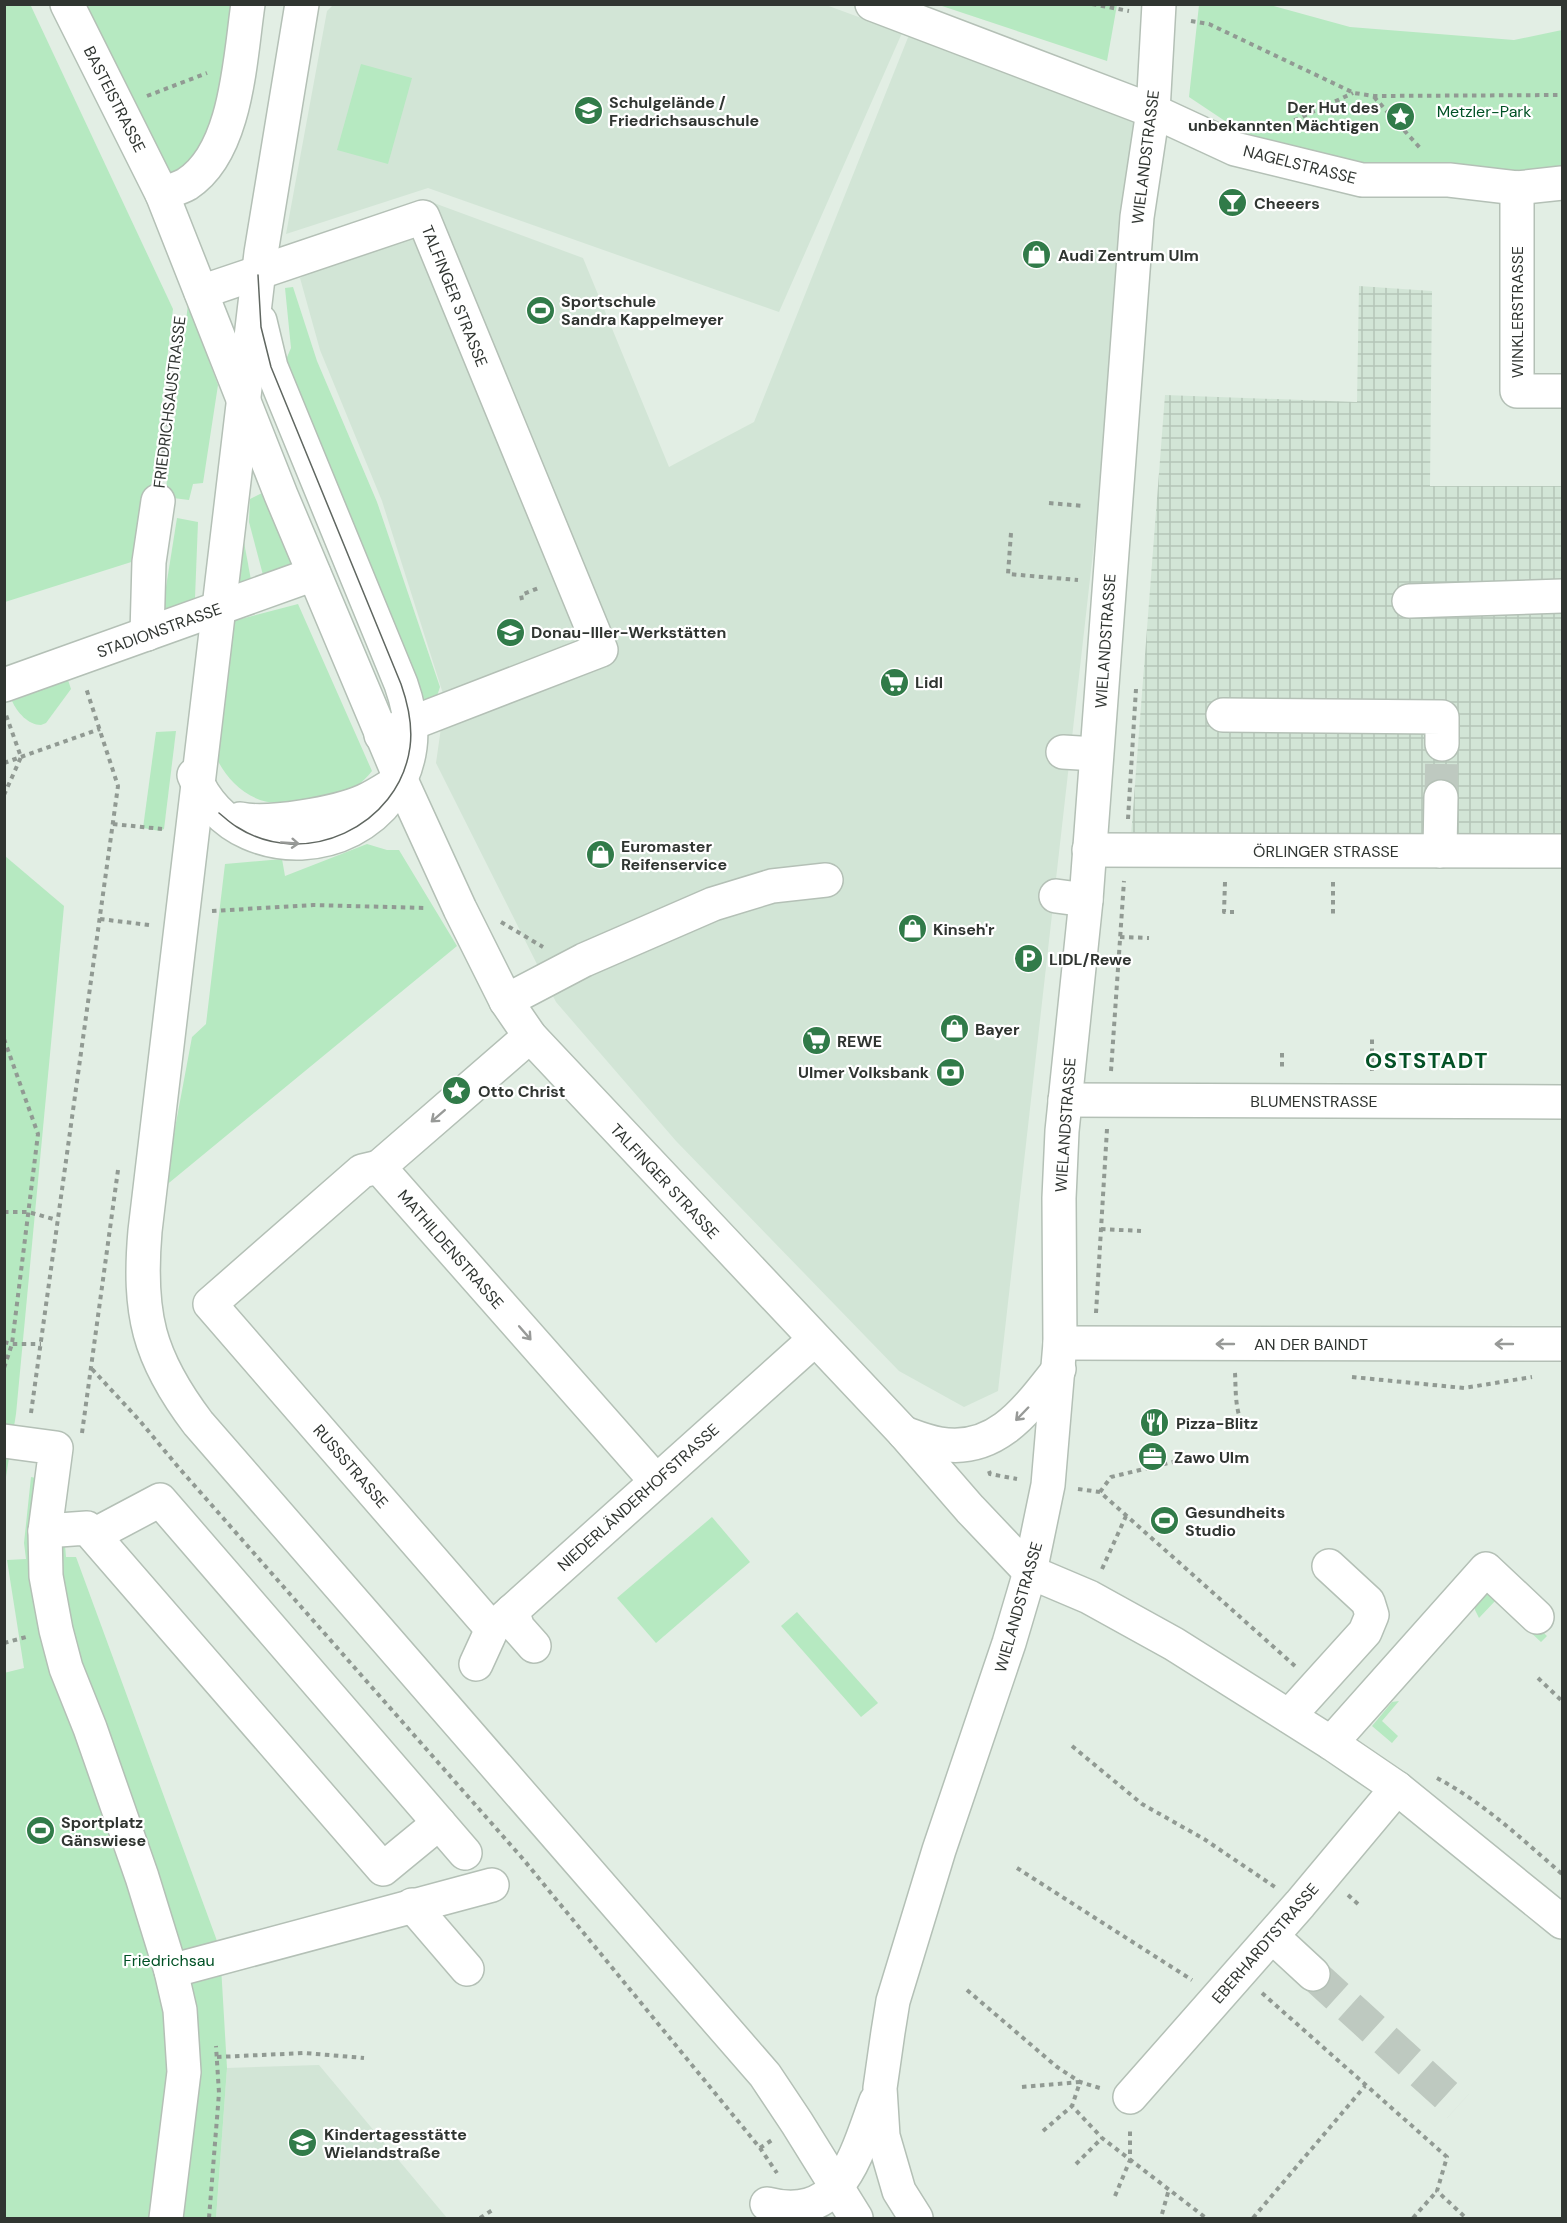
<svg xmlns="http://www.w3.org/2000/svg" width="1567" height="2223" font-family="'DM Sans',sans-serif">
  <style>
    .built { fill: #d2e5d6 }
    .industrial { fill: url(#industrial-grid) }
    .green { fill: #b6e9c1 }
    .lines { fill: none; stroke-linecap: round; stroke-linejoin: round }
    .minor-tunnel { stroke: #bec9c0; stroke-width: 33; stroke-dasharray: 33 16; stroke-linecap: butt }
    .minor-casing { stroke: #b4c0b6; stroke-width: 36 }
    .path { stroke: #919a93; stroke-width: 4; stroke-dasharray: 4.5 4.5; stroke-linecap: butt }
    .minor { stroke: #fff; stroke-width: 33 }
    .tram { stroke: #606761; stroke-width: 1.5 }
    .oneway { stroke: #989a98 }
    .labels { text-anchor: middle; stroke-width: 4.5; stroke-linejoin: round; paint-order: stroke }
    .street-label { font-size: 16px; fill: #303531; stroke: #fff }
    .poi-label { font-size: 16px; font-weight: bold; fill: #303531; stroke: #fff; text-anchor: start }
    .park-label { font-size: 16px; fill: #005125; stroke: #fff }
    .district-label { font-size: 22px; font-weight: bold; letter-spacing: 1.5px; fill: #045226; stroke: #fff }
  </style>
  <defs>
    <pattern id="industrial-grid" width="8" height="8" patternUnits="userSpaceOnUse" patternTransform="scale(1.5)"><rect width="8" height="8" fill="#d2e5d6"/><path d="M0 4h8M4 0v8" fill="none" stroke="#b5c5b8"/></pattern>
  </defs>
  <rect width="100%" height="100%" fill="#e2eee4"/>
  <!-- built -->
  <g class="built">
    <polygon points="333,5 826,5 902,33 779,312 428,188 286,234 327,11"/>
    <polygon points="911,30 1142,120 998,1391 964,1407 899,1371 676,1141 556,1002 436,763 445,700 382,501 320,350 300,278 434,203 583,258 669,467 754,422"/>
    <polygon points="319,2065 447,2218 216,2218 227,2068"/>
  </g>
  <!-- industrial -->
  <polygon class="industrial" points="1359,286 1432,291 1430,486 1562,486 1562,836 1131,836 1165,395 1357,402"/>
  <!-- green -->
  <g class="green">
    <polygon points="30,4 173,309 144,558 5,602 4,5"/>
    <polygon points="67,5 248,5 227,124 162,194"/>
    <polygon points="939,5 1117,5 1107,61"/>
    <polygon points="1199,5 1270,5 1350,27 1514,40 1562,30 1562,183 1328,162 1240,131 1189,97"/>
    <polygon points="361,64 412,78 388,164 337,150"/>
    <polygon points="293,287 317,361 377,502 440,687 437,696 420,705 284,364 291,348 285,288"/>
    <polygon points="188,304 218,385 203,483 193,484 189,500 165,497"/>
    <polygon points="262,493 293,565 263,575 249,522 250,499"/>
    <polygon points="177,518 198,522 195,598 162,612"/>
    <polygon points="241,526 251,580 233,587"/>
    <path d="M 298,604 L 372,771 C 353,796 322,802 292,803 C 281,803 271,804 260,800 C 239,792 224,775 215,755 L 226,623 Z"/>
    <path d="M 68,680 L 71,689 L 46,723 L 41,725 C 28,725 17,712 12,701 Z"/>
    <polygon points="176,731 164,829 160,831 143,828 156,732"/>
    <polygon points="367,844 387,850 399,850 457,946 164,1187 192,1037 206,1024 225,864 282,859 285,876"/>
    <polygon points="5,856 64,906 16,1414 5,1483"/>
    <polygon points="31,1477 41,1479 56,1546 65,1545 66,1557 76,1557 220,1949 227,2068 216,2218 5,2218 4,1673 24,1668 7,1560 26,1559 24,1543"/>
    <polygon points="712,1517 750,1562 656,1643 617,1598"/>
    <polygon points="1501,1592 1547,1636 1541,1642 1496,1600 1479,1618 1475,1610 1475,1605 1487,1593"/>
    <polygon points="797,1612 878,1703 861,1717 781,1626"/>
    <polygon points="1399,1701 1382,1721 1398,1736 1392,1743 1372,1726 1392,1702"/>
  </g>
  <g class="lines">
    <!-- minor-tunnel -->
    <g class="minor-tunnel">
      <polyline points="1441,797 1442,744"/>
      <polyline points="1313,1974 1458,2106"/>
    </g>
    <defs>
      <g id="minor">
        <polyline points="67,4 162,194 281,495 401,780 460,909 506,1001 530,1036 904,1433 970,1509 1030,1572 1089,1597 1174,1644 1331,1743 1397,1788 1562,1922"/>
        <path d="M 302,4 L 261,253 L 145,1231 C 138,1313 148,1357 198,1423 L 765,2075 L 797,2123 L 856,2218"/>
        <polyline points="872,4 1153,111 1235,149 1362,180 1449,180 1517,188 1562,183"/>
        <polyline points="1517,188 1517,391 1562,391"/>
        <path d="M 162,194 C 170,191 180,188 187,184 C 237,152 240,58 248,4"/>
        <polyline points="201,292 423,217 601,650 381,735"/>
        <polyline points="1409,601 1562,596"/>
        <polyline points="147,634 149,562 158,501"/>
        <polyline points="4,685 314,574"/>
        <polyline points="1223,715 1442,717 1442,744"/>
        <polyline points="1063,752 1096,754"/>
        <path d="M 194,775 C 204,801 224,822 249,833 C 317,863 400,823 410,747 C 413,725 408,704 401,684 L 271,367 L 260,321"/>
        <path d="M 240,819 C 268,825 337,813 364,801 C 373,797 381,792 389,787"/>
        <polyline points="1089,850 1562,851"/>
        <polyline points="1440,851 1441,797"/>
        <polyline points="1056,896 1086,900"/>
        <polyline points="506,1001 584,960 713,904 772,886 826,880"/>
        <polyline points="530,1036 379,1167 656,1481"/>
        <polyline points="1065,1100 1562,1102"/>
        <polyline points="379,1167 362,1171 210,1304 492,1629"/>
        <polyline points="1060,1343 1562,1344"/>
        <path d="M 904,1433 C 915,1437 927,1442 940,1444 C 997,1454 1028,1408 1059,1369"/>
        <polyline points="4,1441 56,1448 45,1531 46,1576 56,1630 66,1668 90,1728 142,1877 171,1971 180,2010 184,2072 166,2218"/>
        <polyline points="45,1531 87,1528 383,1869 439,1823"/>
        <polyline points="94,1535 160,1500 465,1853"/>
        <polyline points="512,1611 518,1628 534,1646"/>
        <polyline points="476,1664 492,1629 814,1340"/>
        <polyline points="1289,1716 1365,1632 1372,1615 1368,1602 1329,1566"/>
        <polyline points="1331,1743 1486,1569 1537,1617"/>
        <polyline points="412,1905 467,1969"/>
        <polyline points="1272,1936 1313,1974"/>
        <polyline points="171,1971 492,1885"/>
        <polyline points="1130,2097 1300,1904 1397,1788"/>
        <path d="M 767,2204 C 841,2223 856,2155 876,2101"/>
        <polyline points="916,2218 899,2191 883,2136 880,2088 888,2032 893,2001 939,1850 1009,1643 1030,1572 1048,1485 1060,1343 1059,1198 1062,1131 1086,900 1137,217 1153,111 1159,4"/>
      </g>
    </defs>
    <!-- minor casing -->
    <use href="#minor" class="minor-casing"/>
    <!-- path -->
    <g class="path">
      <polyline points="1092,4 1129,11"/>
      <polyline points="1191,21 1209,24 1354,93 1374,96 1562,95"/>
      <polyline points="147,96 207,73"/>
      <polyline points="1374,97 1421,149"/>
      <polyline points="1278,128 1353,93"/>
      <polyline points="161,471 178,323"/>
      <polyline points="1049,503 1084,506"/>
      <polyline points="1011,533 1008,574 1078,580"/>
      <polyline points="522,600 521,595 541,587"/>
      <polyline points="4,763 100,729"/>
      <polyline points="4,795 21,757 6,715"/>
      <polyline points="1128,819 1136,689"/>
      <polyline points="113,824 162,829"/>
      <polyline points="1225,882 1224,912 1234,912"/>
      <polyline points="1333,882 1333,915"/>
      <polyline points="212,911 313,905 426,908"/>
      <polyline points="100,919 149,925"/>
      <polyline points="501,922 543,947"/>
      <polyline points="1120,937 1149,938"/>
      <polyline points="4,1039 38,1134 12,1344 4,1368"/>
      <polyline points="1282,1053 1282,1070"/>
      <polyline points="1111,1071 1124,881"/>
      <polyline points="1372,1071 1372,1037"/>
      <polyline points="4,1212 28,1212 57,1220"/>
      <polyline points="1101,1229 1141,1231"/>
      <polyline points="1096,1313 1107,1129"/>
      <polyline points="4,1342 12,1344 41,1344"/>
      <polyline points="92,1369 140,1421 179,1468 523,1859 760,2148 777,2173"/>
      <path d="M 1235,1373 C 1236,1386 1234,1422 1248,1427 C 1251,1428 1255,1428 1258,1428"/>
      <polyline points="1352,1377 1464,1388 1532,1377"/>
      <polyline points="31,1413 118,786 86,688"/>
      <polyline points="82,1433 118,1170"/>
      <polyline points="989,1471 990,1474 1017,1479"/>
      <polyline points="1078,1489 1100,1492 1295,1666"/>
      <polyline points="1100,1492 1111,1477 1177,1461"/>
      <polyline points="1102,1569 1126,1516"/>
      <polyline points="4,1643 26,1637"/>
      <polyline points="1538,1678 1562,1701"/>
      <polyline points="1072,1746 1142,1804 1204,1839 1275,1887"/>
      <path d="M 1437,1778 C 1484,1803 1523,1840 1562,1874"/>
      <polyline points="1017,1868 1192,1980"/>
      <polyline points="1348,1895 1358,1904"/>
      <polyline points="967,1990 1057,2067 1080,2082 1103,2089"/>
      <polyline points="1262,1993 1447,2157 1437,2191 1466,2218"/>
      <polyline points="217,2057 305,2053 364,2058"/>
      <polyline points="1022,2087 1080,2082 1072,2106 1102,2138 1206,2218"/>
      <polyline points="1043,2131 1072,2106"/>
      <polyline points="760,2148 772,2140"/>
      <polyline points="1076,2164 1102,2138"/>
      <polyline points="1115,2196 1130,2160 1130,2127"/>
      <polyline points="1162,2214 1169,2189"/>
      <polyline points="209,2218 219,2093 216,2046"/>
      <polyline points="480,2218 494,2209"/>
      <polyline points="1253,2218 1365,2086"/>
      <polyline points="1413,2218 1437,2191"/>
    </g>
    <!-- minor -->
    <use href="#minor" class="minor"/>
    <!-- tram -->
    <path class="tram" d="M 219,813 C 224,817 230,823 237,827 C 304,870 399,827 410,747 C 413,725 408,704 401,684 L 271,367 L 261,327 L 258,275"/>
  </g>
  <!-- one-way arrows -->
  <defs><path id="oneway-shaft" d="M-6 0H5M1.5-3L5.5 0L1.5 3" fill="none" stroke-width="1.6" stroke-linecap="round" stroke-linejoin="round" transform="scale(1.5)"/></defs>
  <g class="oneway">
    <use href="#oneway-shaft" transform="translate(290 843) rotate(4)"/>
    <use href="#oneway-shaft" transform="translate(438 1116) rotate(139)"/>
    <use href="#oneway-shaft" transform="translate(525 1333) rotate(49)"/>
    <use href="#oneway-shaft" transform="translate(1225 1344) rotate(180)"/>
    <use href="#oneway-shaft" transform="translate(1504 1344) rotate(180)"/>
    <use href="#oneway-shaft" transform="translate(1022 1414) rotate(134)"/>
  </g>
  <!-- icons -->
  <defs>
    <symbol id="school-disc" viewBox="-11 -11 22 22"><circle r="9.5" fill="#317b49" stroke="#fff"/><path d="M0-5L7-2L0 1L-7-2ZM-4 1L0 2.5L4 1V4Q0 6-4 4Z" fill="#fff"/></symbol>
    <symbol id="sight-disc" viewBox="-11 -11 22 22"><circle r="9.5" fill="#317b49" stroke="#fff"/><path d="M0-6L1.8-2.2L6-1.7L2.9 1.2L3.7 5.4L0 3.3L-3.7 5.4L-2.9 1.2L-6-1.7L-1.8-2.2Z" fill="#fff"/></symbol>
    <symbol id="bar-disc" viewBox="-11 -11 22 22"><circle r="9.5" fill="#317b49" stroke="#fff"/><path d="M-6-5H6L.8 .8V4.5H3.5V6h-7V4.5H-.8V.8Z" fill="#fff"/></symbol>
    <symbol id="shop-disc" viewBox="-11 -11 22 22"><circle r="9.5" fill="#317b49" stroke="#fff"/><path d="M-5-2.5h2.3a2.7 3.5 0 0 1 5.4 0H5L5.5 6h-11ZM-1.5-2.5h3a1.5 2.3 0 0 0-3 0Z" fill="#fff"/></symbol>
    <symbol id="stadium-disc" viewBox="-11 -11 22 22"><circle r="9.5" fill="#317b49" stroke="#fff"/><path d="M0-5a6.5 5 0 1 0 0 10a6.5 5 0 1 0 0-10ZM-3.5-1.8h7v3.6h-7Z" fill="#fff"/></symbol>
    <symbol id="supermarket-disc" viewBox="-11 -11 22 22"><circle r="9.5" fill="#317b49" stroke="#fff"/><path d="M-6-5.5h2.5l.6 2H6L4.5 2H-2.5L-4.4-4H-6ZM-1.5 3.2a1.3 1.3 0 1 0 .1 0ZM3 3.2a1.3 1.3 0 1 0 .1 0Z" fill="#fff"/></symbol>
    <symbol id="parking-disc" viewBox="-11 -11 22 22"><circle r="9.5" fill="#317b49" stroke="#fff"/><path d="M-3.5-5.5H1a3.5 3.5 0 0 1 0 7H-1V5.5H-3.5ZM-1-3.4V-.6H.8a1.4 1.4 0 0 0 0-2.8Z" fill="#fff"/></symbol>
    <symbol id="bank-disc" viewBox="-11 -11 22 22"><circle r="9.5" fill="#317b49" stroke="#fff"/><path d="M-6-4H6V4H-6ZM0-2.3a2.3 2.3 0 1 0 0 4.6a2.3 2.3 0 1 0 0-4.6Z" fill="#fff"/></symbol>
    <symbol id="restaurant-disc" viewBox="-11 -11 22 22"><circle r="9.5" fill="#317b49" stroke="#fff"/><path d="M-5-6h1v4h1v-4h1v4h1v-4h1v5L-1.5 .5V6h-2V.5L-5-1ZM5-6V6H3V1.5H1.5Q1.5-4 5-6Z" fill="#fff"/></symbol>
    <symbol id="office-disc" viewBox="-11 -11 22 22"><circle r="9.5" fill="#317b49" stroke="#fff"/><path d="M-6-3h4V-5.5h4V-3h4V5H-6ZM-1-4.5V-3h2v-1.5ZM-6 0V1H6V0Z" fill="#fff"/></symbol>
  </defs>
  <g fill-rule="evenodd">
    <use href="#school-disc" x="572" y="94" width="33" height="33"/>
    <use href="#sight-disc" x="1384" y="100" width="33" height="33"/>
    <use href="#bar-disc" x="1216" y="186" width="33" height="33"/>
    <use href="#shop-disc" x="1020" y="238" width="33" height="33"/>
    <use href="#stadium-disc" x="524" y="294" width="33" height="33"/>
    <use href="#school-disc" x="494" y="616" width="33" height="33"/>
    <use href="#supermarket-disc" x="878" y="666" width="33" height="33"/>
    <use href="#shop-disc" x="584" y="838" width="33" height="33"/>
    <use href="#shop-disc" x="896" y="912" width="33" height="33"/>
    <use href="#parking-disc" x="1012" y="942" width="33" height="33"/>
    <use href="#shop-disc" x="938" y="1012" width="33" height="33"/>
    <use href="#supermarket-disc" x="800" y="1024" width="33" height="33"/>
    <use href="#bank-disc" x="934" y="1056" width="33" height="33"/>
    <use href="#sight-disc" x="440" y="1074" width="33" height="33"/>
    <use href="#restaurant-disc" x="1138" y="1406" width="33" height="33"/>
    <use href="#office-disc" x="1136" y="1440" width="33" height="33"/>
    <use href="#stadium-disc" x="1148" y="1504" width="33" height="33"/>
    <use href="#stadium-disc" x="24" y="1814" width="33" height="33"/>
    <use href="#school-disc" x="286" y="2126" width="33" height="33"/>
  </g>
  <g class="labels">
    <!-- street labels -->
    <g class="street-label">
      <text transform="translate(115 99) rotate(63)" y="6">BASTEISTRASSE</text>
      <text transform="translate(1145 157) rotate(-83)" y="6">WIELANDSTRASSE</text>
      <text transform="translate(1300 164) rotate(14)" y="6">NAGELSTRASSE</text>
      <text transform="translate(455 296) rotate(68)" y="6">TALFINGER STRASSE</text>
      <text transform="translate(1517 312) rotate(-90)" y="6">WINKLERSTRASSE</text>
      <text transform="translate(169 402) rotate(-83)" y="6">FRIEDRICHSAUSTRASSE</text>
      <text transform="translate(159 630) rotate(-20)" y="6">STADIONSTRASSE</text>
      <text transform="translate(1105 641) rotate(-86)" y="6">WIELANDSTRASSE</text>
      <text x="1326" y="857">ÖRLINGER STRASSE</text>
      <text x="1314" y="1107">BLUMENSTRASSE</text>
      <text transform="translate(1065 1125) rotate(-86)" y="6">WIELANDSTRASSE</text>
      <text transform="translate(665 1181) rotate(47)" y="6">TALFINGER STRASSE</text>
      <text transform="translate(451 1249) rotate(49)" y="6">MATHILDENSTRASSE</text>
      <text x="1311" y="1350">AN DER BAINDT</text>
      <text transform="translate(351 1466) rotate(49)" y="6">RUSSSTRASSE</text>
      <text transform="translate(638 1497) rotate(-42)" y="6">NIEDERLÄNDERHOFSTRASSE</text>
      <text transform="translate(1018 1607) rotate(-74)" y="6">WIELANDSTRASSE</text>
      <text transform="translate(1265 1943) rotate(-49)" y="6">EBERHARDTSTRASSE</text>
    </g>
    <!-- poi labels -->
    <g class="poi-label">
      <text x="609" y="108">Schulgelände /<tspan x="609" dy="18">Friedrichsauschule</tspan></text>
      <text x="1379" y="113" text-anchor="end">Der Hut des<tspan x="1379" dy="18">unbekannten Mächtigen</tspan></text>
      <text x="1254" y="209">Cheeers</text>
      <text x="1058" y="261">Audi Zentrum Ulm</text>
      <text x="561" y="307">Sportschule<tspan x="561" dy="18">Sandra Kappelmeyer</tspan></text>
      <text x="531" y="638">Donau-Iller-Werkstätten</text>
      <text x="915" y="688">Lidl</text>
      <text x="621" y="852">Euromaster<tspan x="621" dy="18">Reifenservice</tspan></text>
      <text x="933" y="935">Kinseh'r</text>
      <text x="1049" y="965">LIDL/Rewe</text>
      <text x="975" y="1035">Bayer</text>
      <text x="837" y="1047">REWE</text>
      <text x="929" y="1078" text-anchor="end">Ulmer Volksbank</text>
      <text x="478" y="1097">Otto Christ</text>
      <text x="1176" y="1429">Pizza-Blitz</text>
      <text x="1174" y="1463">Zawo Ulm</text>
      <text x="1185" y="1518">Gesundheits<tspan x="1185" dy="18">Studio</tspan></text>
      <text x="61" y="1828">Sportplatz<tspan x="61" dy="18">Gänswiese</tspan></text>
      <text x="324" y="2140">Kindertagesstätte<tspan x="324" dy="18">Wielandstraße</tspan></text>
    </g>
    <!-- park labels -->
    <g class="park-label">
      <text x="1484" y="117">Metzler-Park</text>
      <text x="169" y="1966">Friedrichsau</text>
    </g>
    <!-- district labels -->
    <g class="district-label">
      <text x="1427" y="1068">OSTSTADT</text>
    </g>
  </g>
  <!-- border -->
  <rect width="1567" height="2223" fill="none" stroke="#303531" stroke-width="12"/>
</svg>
